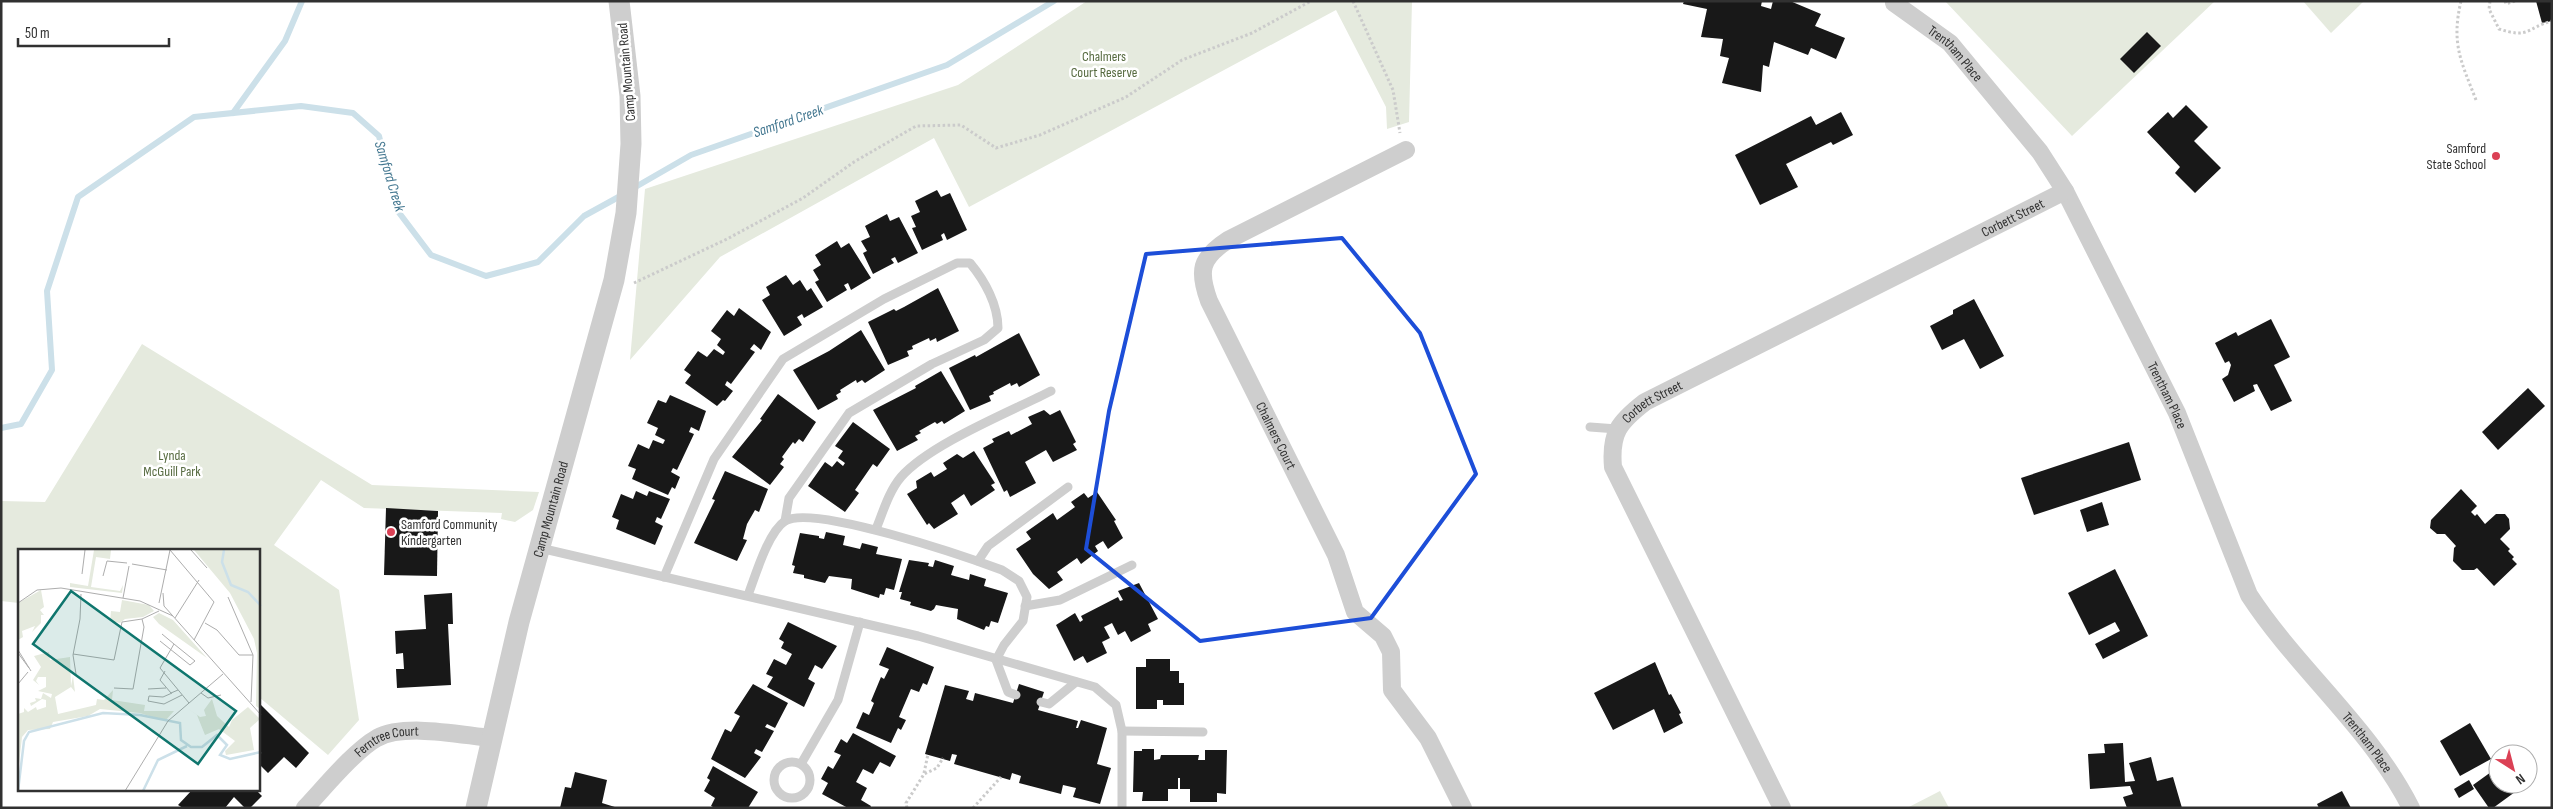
<svg xmlns="http://www.w3.org/2000/svg" width="2553" height="809" font-family="'Sofia Sans Condensed',sans-serif">
  <style>
    .green { fill: #e5eade }
    .lines { fill: none; stroke-linecap: round; stroke-linejoin: round }
    .stream { stroke: #cce0e9; stroke-width: 6 }
    .building { fill: #181818 }
    .path { stroke: #cbcbcb; stroke-width: 3; stroke-dasharray: 2.5 2.5; stroke-linecap: butt }
    .service { stroke: #cecece; stroke-width: 9 }
    .minor { stroke: #cecece; stroke-width: 18 }
    .tertiary { stroke: #cecece; stroke-width: 21 }
    .marked { fill: none; stroke: #1d4ed8; stroke-width: 4; stroke-linejoin: round }
    .poi-dot { fill: #db4155; stroke: #fff; stroke-width: 2 }
    .labels { text-anchor: middle; stroke-width: 5; stroke-linejoin: round; paint-order: stroke }
    .street-label { font-size: 14px; fill: #313131; stroke: #fff }
    .park-label { font-size: 14px; fill: #576b41; stroke: #fff }
    .poi-label { font-size: 14px; fill: #313131; stroke: #fff; text-anchor: end }
    .water-label { font-size: 15px; font-style: italic; fill: #437790; stroke: #fff }
    .inset-river { fill: none; stroke: #cce0e9; stroke-width: 2.5 }
    .inset-road { fill: none; stroke: #adadad; stroke-width: 1 }
    .view { fill: #0f766e; fill-opacity: 0.15; stroke: #0f766e; stroke-width: 2.5 }
    .inset-edge { fill: none; stroke: #313131; stroke-width: 2.5 }
  </style>
  <rect width="100%" height="100%" fill="#fff"/>
  <!-- green -->
  <g class="green">
    <polygon points="1087,1 1412,1 1409,122 1387,129 1386,107 1336,10 969,207 934,138 720,257 630,360 645,189 958,85"/>
    <polygon points="1945,1 2215,1 2072,136"/>
    <polygon points="2303,1 2364,1 2331,33"/>
    <polygon points="142,344 372,485 539,492 533,510 515,522 501,519 502,513 364,508 321,480 274,545 339,590 359,720 328,755 259,697 259,550 19,550 19,603 1,601 1,501 45,502"/>
    <polygon points="1940,791 1949,808 1907,808"/>
  </g>
  <g class="lines">
    <!-- stream -->
    <g class="stream">
      <polyline points="233,113 285,41 302,1"/>
      <polyline points="632,189 691,155 947,65 1054,1"/>
      <polyline points="1,428 21,424 52,370 47,291 78,197 194,117 301,106 353,113 379,136 397,210 431,255 486,276 538,262 584,216 624,194"/>
    </g>
  </g>
  <!-- building -->
  <g class="building">
    <polygon points="1684,1 1762,1 1761,6 1771,9 1773,1 1790,1 1821,14 1815,26 1845,38 1836,59 1811,48 1808,55 1774,42 1769,67 1763,65 1761,92 1722,83 1729,58 1720,56 1723,39 1701,37 1707,9 1683,4"/>
    <polygon points="2536,1 2552,1 2552,21 2542,23"/>
    <polygon points="2147,32 2161,46 2134,73 2120,59"/>
    <polygon points="2186,105 2208,127 2194,141 2221,168 2195,193 2175,173 2180,167 2147,132 2168,112 2173,118"/>
    <polygon points="1841,112 1853,135 1833,145 1831,142 1786,164 1798,187 1760,205 1735,155 1811,116 1816,125"/>
    <polygon points="937,190 941,197 950,193 967,230 947,240 944,233 941,235 943,240 922,250 912,228 916,227 911,216 920,212 915,201"/>
    <polygon points="887,214 890,221 899,217 918,253 898,263 895,257 891,259 894,263 873,274 863,253 867,251 861,241 870,237 865,226"/>
    <polygon points="837,241 841,248 849,243 871,278 851,290 848,283 844,285 847,290 827,302 815,282 819,280 813,270 821,265 815,255"/>
    <polygon points="786,275 793,285 800,280 807,291 811,288 823,307 804,318 802,314 797,317 802,325 784,336 762,300 770,295 766,287"/>
    <polygon points="938,288 959,331 937,342 936,338 930,341 929,338 912,346 913,349 907,351 909,356 888,365 868,322 894,309 896,311 904,307"/>
    <polygon points="1974,299 2004,356 1980,369 1964,339 1942,350 1930,326 1953,314 1953,310"/>
    <polygon points="739,308 771,332 761,350 754,344 750,349 755,352 731,384 727,381 725,385 733,391 725,401 723,400 717,406 685,383 691,375 684,370 698,351 707,357 714,349 723,355 725,352 717,345 721,339 711,331 727,310 734,316"/>
    <polygon points="2271,319 2290,357 2274,365 2292,401 2271,411 2257,384 2253,385 2255,391 2234,402 2222,379 2228,375 2231,365 2229,361 2225,363 2215,343 2236,332 2238,336"/>
    <polygon points="861,330 885,370 865,383 862,380 857,383 856,380 840,390 841,392 836,395 838,399 818,410 793,370 829,351"/>
    <polygon points="1019,333 1040,375 1019,387 1017,383 1011,386 1010,383 993,392 994,394 989,396 991,401 970,410 949,368 975,355 976,357"/>
    <polygon points="941,371 965,411 944,424 942,421 937,424 935,422 919,431 921,433 915,436 918,440 897,451 873,410 916,388 915,386"/>
    <polygon points="2528,388 2545,406 2498,450 2482,432"/>
    <polygon points="778,394 816,422 803,442 799,439 795,444 793,442 782,457 784,459 780,464 784,467 770,485 732,457 762,420 760,419"/>
    <polygon points="670,395 706,411 699,431 691,427 689,432 694,434 677,470 673,468 671,472 680,477 675,489 672,487 668,495 632,479 636,469 628,466 638,444 649,449 653,440 663,444 665,440 655,435 658,428 647,423 658,400 666,403"/>
    <polygon points="1044,410 1050,415 1060,410 1076,442 1073,444 1077,450 1053,462 1046,450 1025,462 1036,483 1010,497 1007,490 1004,492 983,448 994,442 992,439 1009,431 1011,435 1032,424 1028,417"/>
    <polygon points="853,422 890,449 877,467 873,464 855,490 859,493 845,512 808,486 825,462 832,467 837,461 843,466 845,463 838,458 843,451 835,446"/>
    <polygon points="2129,442 2141,480 2034,515 2021,478"/>
    <polygon points="974,451 995,483 991,485 995,490 971,506 964,494 951,503 958,514 934,529 929,523 927,525 907,494 917,488 916,481 931,472 934,477 947,469 943,463 957,454 963,458"/>
    <polygon points="725,471 768,489 759,512 755,510 747,524 743,539 747,540 737,561 694,543 715,500 712,499"/>
    <polygon points="2461,489 2477,506 2471,512 2475,516 2477,514 2485,524 2496,514 2505,514 2509,519 2510,529 2500,539 2510,549 2508,551 2514,557 2512,559 2517,564 2494,586 2477,568 2474,570 2462,570 2453,561 2454,548 2456,546 2445,534 2437,534 2430,528 2431,520"/>
    <polygon points="636,491 647,496 649,491 670,499 661,519 657,517 655,522 663,526 655,545 616,529 619,520 612,517 621,494 633,499"/>
    <polygon points="1097,492 1116,520 1114,521 1123,538 1108,549 1103,541 1095,546 1098,551 1081,564 1077,558 1057,572 1063,580 1049,589 1033,574 1016,549 1031,539 1026,532 1053,513 1057,520 1075,507 1071,502 1084,493 1088,498"/>
    <polygon points="2102,502 2109,525 2087,532 2080,510"/>
    <polygon points="386,508 438,511 437,576 384,575"/>
    <polygon points="826,532 845,536 843,545 860,549 862,543 878,547 876,554 902,559 894,590 886,588 884,595 880,594 879,598 851,589 852,579 829,576 825,583 804,578 804,575 793,573 795,566 792,565 800,533 819,536 819,538 824,539"/>
    <polygon points="909,560 929,563 928,566 933,567 935,560 954,566 951,575 969,580 970,574 986,579 984,586 1008,593 998,623 991,621 989,627 986,626 984,630 957,619 958,609 936,605 934,609 931,611 910,605 911,602 900,599 902,592 899,592"/>
    <polygon points="2115,569 2148,636 2103,659 2095,644 2120,631 2115,622 2089,635 2068,593"/>
    <polygon points="1139,583 1158,619 1148,624 1151,631 1131,642 1125,631 1118,635 1112,623 1104,627 1110,638 1102,642 1107,653 1087,663 1083,656 1074,661 1056,625 1075,613 1080,622 1083,620 1081,616 1118,597 1120,601 1123,600 1118,591"/>
    <polygon points="452,593 453,624 448,624 451,685 397,688 396,669 404,669 403,653 396,654 395,631 426,629 424,595"/>
    <polygon points="788,622 837,646 822,669 815,665 808,679 815,683 804,707 767,687 773,677 766,674 774,659 786,665 792,654 781,648 784,642 779,639"/>
    <polygon points="887,647 934,667 927,685 923,683 919,692 911,689 899,717 906,720 901,730 898,728 891,743 856,728 863,712 869,715 874,703 871,701 881,677 884,679 889,669 879,665"/>
    <polygon points="1146,659 1170,659 1170,671 1179,671 1179,683 1184,683 1184,705 1163,705 1163,700 1157,700 1157,709 1136,709 1136,667 1146,667"/>
    <polygon points="1655,662 1669,695 1671,694 1681,713 1679,714 1683,723 1664,733 1654,709 1613,730 1594,693"/>
    <polygon points="753,684 788,703 775,728 767,724 765,727 774,731 762,752 756,749 754,753 761,757 745,778 711,759 725,729 731,732 740,716 734,713"/>
    <polygon points="1019,684 1044,692 1038,710 1078,721 1076,728 1078,728 1081,720 1107,728 1097,764 1111,768 1100,804 1073,797 1076,788 1063,785 1061,794 1019,783 1021,776 1012,773 1010,780 954,764 957,755 952,754 950,761 925,754 945,685 969,691 966,699 973,701 975,693 1013,703"/>
    <polygon points="259,703 309,753 296,768 284,757 268,773 259,764"/>
    <polygon points="2470,723 2491,759 2460,776 2440,741"/>
    <polygon points="853,733 896,756 890,767 880,762 873,774 863,769 856,782 867,788 861,800 871,806 870,808 848,808 822,794 828,783 821,779 828,766 833,769 841,755 834,752 841,739 847,743"/>
    <polygon points="2123,743 2125,782 2135,781 2129,763 2151,757 2157,781 2173,777 2182,808 2127,808 2123,797 2133,794 2130,786 2090,789 2088,754 2105,753 2104,744"/>
    <polygon points="1142,749 1154,749 1154,760 1160,759 1161,755 1199,755 1198,760 1205,760 1205,750 1227,750 1226,794 1217,793 1217,802 1190,802 1190,789 1180,789 1180,778 1178,778 1178,789 1168,789 1168,801 1142,801 1143,792 1133,792 1134,751 1142,751"/>
    <polygon points="713,766 758,792 748,808 715,808 711,806 715,798 704,791 710,780 707,778"/>
    <polygon points="2498,767 2498,784 2526,784 2493,808 2489,808 2473,785"/>
    <polygon points="2528,767 2535,777 2528,782"/>
    <polygon points="575,772 607,780 602,803 618,808 560,808 565,787 571,788"/>
    <polygon points="2469,780 2474,789 2459,798 2454,789"/>
    <polygon points="192,790 256,790 262,796 250,808 245,808 234,797 225,808 183,808 178,805"/>
    <polygon points="2342,791 2351,808 2319,808 2317,804"/>
  </g>
  <g class="lines">
    <!-- path -->
    <g class="path">
      <polyline points="1353,1 1393,90 1400,133"/>
      <path d="M 2461,1 C 2451,44 2461,61 2476,100"/>
      <path d="M 2490,1 L 2489,9 L 2499,29 C 2530,39 2526,28 2552,21"/>
      <polyline points="2505,1 2506,4 2515,1"/>
      <polyline points="634,283 727,239 803,198 854,162 916,126 961,125 996,148 1040,135 1126,97 1182,60 1252,33 1311,1"/>
      <polyline points="924,773 928,754"/>
      <polyline points="907,808 906,803 924,774 937,768 943,758"/>
      <polyline points="973,808 1001,777"/>
    </g>
    <!-- service -->
    <g class="service">
      <polyline points="1590,427 1617,429"/>
      <path d="M 876,529 C 883,512 889,491 901,477 C 930,444 1010,412 1051,391"/>
      <polyline points="540,548 918,636 1095,687 1116,705 1122,731 1122,808"/>
      <polyline points="978,561 988,546 1068,487"/>
      <path d="M 664,577 L 714,459 L 783,359 L 884,299 L 957,263 L 970,263 C 985,281 998,305 998,328 L 984,340 L 932,364 L 849,413 L 789,498 L 785,521"/>
      <path d="M 748,595 C 755,577 768,532 785,521 C 813,504 967,557 1002,570 L 1019,581 L 1027,597 L 1023,621 L 1004,645 L 996,660 L 1008,692 L 1016,695"/>
      <polyline points="1025,606 1060,600 1132,565"/>
      <polyline points="1041,702 1049,704 1076,682"/>
      <polyline points="1122,731 1203,732"/>
      <circle cx="792" cy="780" r="18"/>
      <polyline points="801,764 838,700 860,622"/>
    </g>
    <!-- minor -->
    <g class="minor">
      <path id="s1" d="M 1894,3 L 1950,43 L 2040,152 L 2065,191 L 2177,413 L 2249,595 C 2298,670 2370,727 2411,808"/>
      <path id="s2" d="M 1406,150 L 1228,240 C 1200,258 1198,271 1209,301 L 1336,555 L 1355,612 L 1383,636 L 1391,652 L 1392,690 L 1428,738 L 1463,808"/>
      <path id="s3" d="M 305,808 C 324,788 354,751 377,738 C 405,723 460,735 491,738"/>
      <path id="s4" d="M 1782,808 L 1613,467 C 1610,433 1619,422 1645,402 L 2065,191"/>
    </g>
    <!-- tertiary -->
    <path class="tertiary" id="s5" d="M 476,808 L 519,622 L 614,280 L 626,213 L 631,144 L 630,96 L 619,1"/>
  </g>
  <!-- marked area -->
  <path class="marked" d="M 1342,238 L 1420,333 L 1476,474 L 1371,618 L 1200,641 L 1086,549 L 1109,411 L 1146,254 Z"/>
  <!-- markers -->
  <g class="poi-dot">
    <circle cx="2496" cy="156" r="5"/>
    <circle cx="391" cy="532" r="5"/>
  </g>
  <g class="labels">
    <!-- street labels -->
    <g class="street-label">
      <text dy="5" stroke="none"><textPath href="#s1" startOffset="80">Trentham Place</textPath></text>
      <text transform="translate(626 72) rotate(-95)" y="5">Camp Mountain Road</text>
      <text dy="5" stroke="none"><textPath href="#s4" startOffset="869">Corbett Street</textPath></text>
      <text dy="5" stroke="none"><textPath href="#s1" startOffset="485">Trentham Place</textPath></text>
      <text dy="5" stroke="none"><textPath href="#s4" startOffset="464">Corbett Street</textPath></text>
      <text dy="5" stroke="none"><textPath href="#s2" startOffset="422">Chalmers Court</textPath></text>
      <text dy="5" stroke="none"><textPath href="#s5" startOffset="308">Camp Mountain Road</textPath></text>
      <text dy="5" stroke="none"><textPath href="#s1" startOffset="890">Trentham Place</textPath></text>
      <text dy="5" stroke="none"><textPath href="#s3" startOffset="109">Ferntree Court</textPath></text>
    </g>
    <!-- park labels -->
    <g class="park-label">
      <text x="1104" y="61">Chalmers<tspan x="1104" dy="16">Court Reserve</tspan></text>
      <text x="172" y="460">Lynda<tspan x="172" dy="16">McGuill Park</tspan></text>
    </g>
    <!-- poi labels -->
    <g class="poi-label">
      <text x="2486" y="153">Samford<tspan x="2486" dy="16">State School</tspan></text>
      <text x="401" y="529" text-anchor="start">Samford Community<tspan x="401" dy="16">Kindergarten</tspan></text>
    </g>
    <!-- water labels -->
    <g class="water-label">
      <text transform="translate(788 121) rotate(-19)" y="5">Samford Creek</text>
      <text transform="translate(390 176) rotate(73)" y="5">Samford Creek</text>
    </g>
  </g>
  <!-- overview -->
  <g transform="translate(18 549)">
    <rect width="242" height="242" fill="#fff"/>
    <path d="M 76,1 L 93,1 L 92,10 L 78,8 L 73,38 L 102,42 L 105,36 L 104,44 L 52,38 L 52,34 L 70,37 ZM 176,1 L 242,1 L 242,160 L 238,157 L 239,104 L 236,90 L 212,44 ZM 23,41 L 26,58 L 22,61 L 26,66 L 23,66 L 23,74 L 14,83 L 17,77 L 4,82 L 5,88 L 0,91 L 0,54 ZM 104,51 L 131,56 L 136,62 L 125,68 L 107,70 L 102,74 L 92,72 L 93,62 L 102,63 ZM 141,64 L 155,71 L 189,109 L 141,75 L 135,68 ZM 31,103 L 32,111 L 52,108 L 53,137 L 55,127 L 57,143 L 53,138 L 37,148 L 40,165 L 78,156 L 79,150 L 86,151 L 95,141 L 94,151 L 127,156 L 126,162 L 156,162 L 147,172 L 122,164 L 82,160 L 70,167 L 35,173 L 32,180 L 10,181 L 4,188 L 0,224 L 0,165 L 6,163 L 6,159 L 10,163 L 18,158 L 19,161 L 28,158 L 28,151 L 24,150 L 13,157 L 12,154 L 18,152 L 17,149 L 23,150 L 25,144 L 33,149 L 34,145 L 20,142 L 28,138 L 28,128 L 20,128 L 18,132 L 21,136 L 15,131 L 23,118 L 16,107 ZM 194,150 L 199,167 L 211,178 L 214,171 L 230,158 L 242,170 L 232,179 L 236,201 L 208,206 L 207,202 L 217,192 L 201,180 L 187,186 L 179,166 L 168,158 L 182,168 L 188,167 L 186,161 Z" fill="#e5eade"/>
    <path class="inset-river" d="M 206,1 L 204,13 L 213,36 L 230,43 L 243,57M 0,242 L 6,192 L 11,183 L 85,164 L 122,166 L 162,174 L 163,191 L 173,198 L 184,198 L 199,186 L 209,196 L 202,206 L 212,210 L 243,203M 125,242 L 140,211 L 169,197"/>
    <path class="inset-road" d="M 152,1 L 196,53 L 176,91M 173,1 L 189,19M 114,15 L 149,21M 64,25 L 67,1M 85,27 L 89,12 L 109,14M 145,44 L 146,57 L 243,166M 210,48 L 235,106 L 233,153M 105,49 L 111,17M 0,54 L 19,41 L 43,39 L 122,52 L 155,67M 141,54 L 152,1M 157,69 L 181,31M 187,74 L 199,81 L 221,106 L 235,106M 144,85 L 156,95 L 142,119 L 171,154M 142,92 L 172,116 L 177,112 L 156,95M 0,101 L 13,122M 0,104 L 11,119M 55,105 L 96,111 L 104,73 L 124,70 L 141,62M 147,122 L 142,131 L 153,144 L 160,141M 58,125 L 55,106 L 62,70 L 63,45M 0,135 L 10,123M 96,139 L 115,140 L 126,78 L 124,70M 130,140 L 148,139M 154,144 L 145,148 L 131,147 L 130,152 L 146,155 L 164,146M 183,144 L 190,149 L 203,146M 107,242 L 150,172 L 205,125"/>
    <path class="view" d="M 53,42 L 218,162 L 180,215 L 15,95 Z"/>
    <rect width="242" height="242" class="inset-edge"/>
  </g>
  <!-- border -->
  <rect width="2553" height="809" fill="none" stroke="#313131" stroke-width="5"/>
  <!-- north arrow -->
  <g transform="translate(2513 769) rotate(144)"><circle r="24" fill="#ffffff" stroke="#adadad"/>
  <path d="M0-4L9 19L0 12L-9 19Z" fill="#db4155"/>
  <text y="-8" font-size="14" font-weight="bold" text-anchor="middle" fill="#313131">N</text>
  </g>
  <!-- scale -->
  <path d="M18 38v8h151v-8" fill="none" stroke="#313131" stroke-width="2.5"/>
  <text x="25" y="38" font-size="15" fill="#313131" stroke="#ffffff" stroke-width="4" paint-order="stroke">50 m</text>
</svg>
